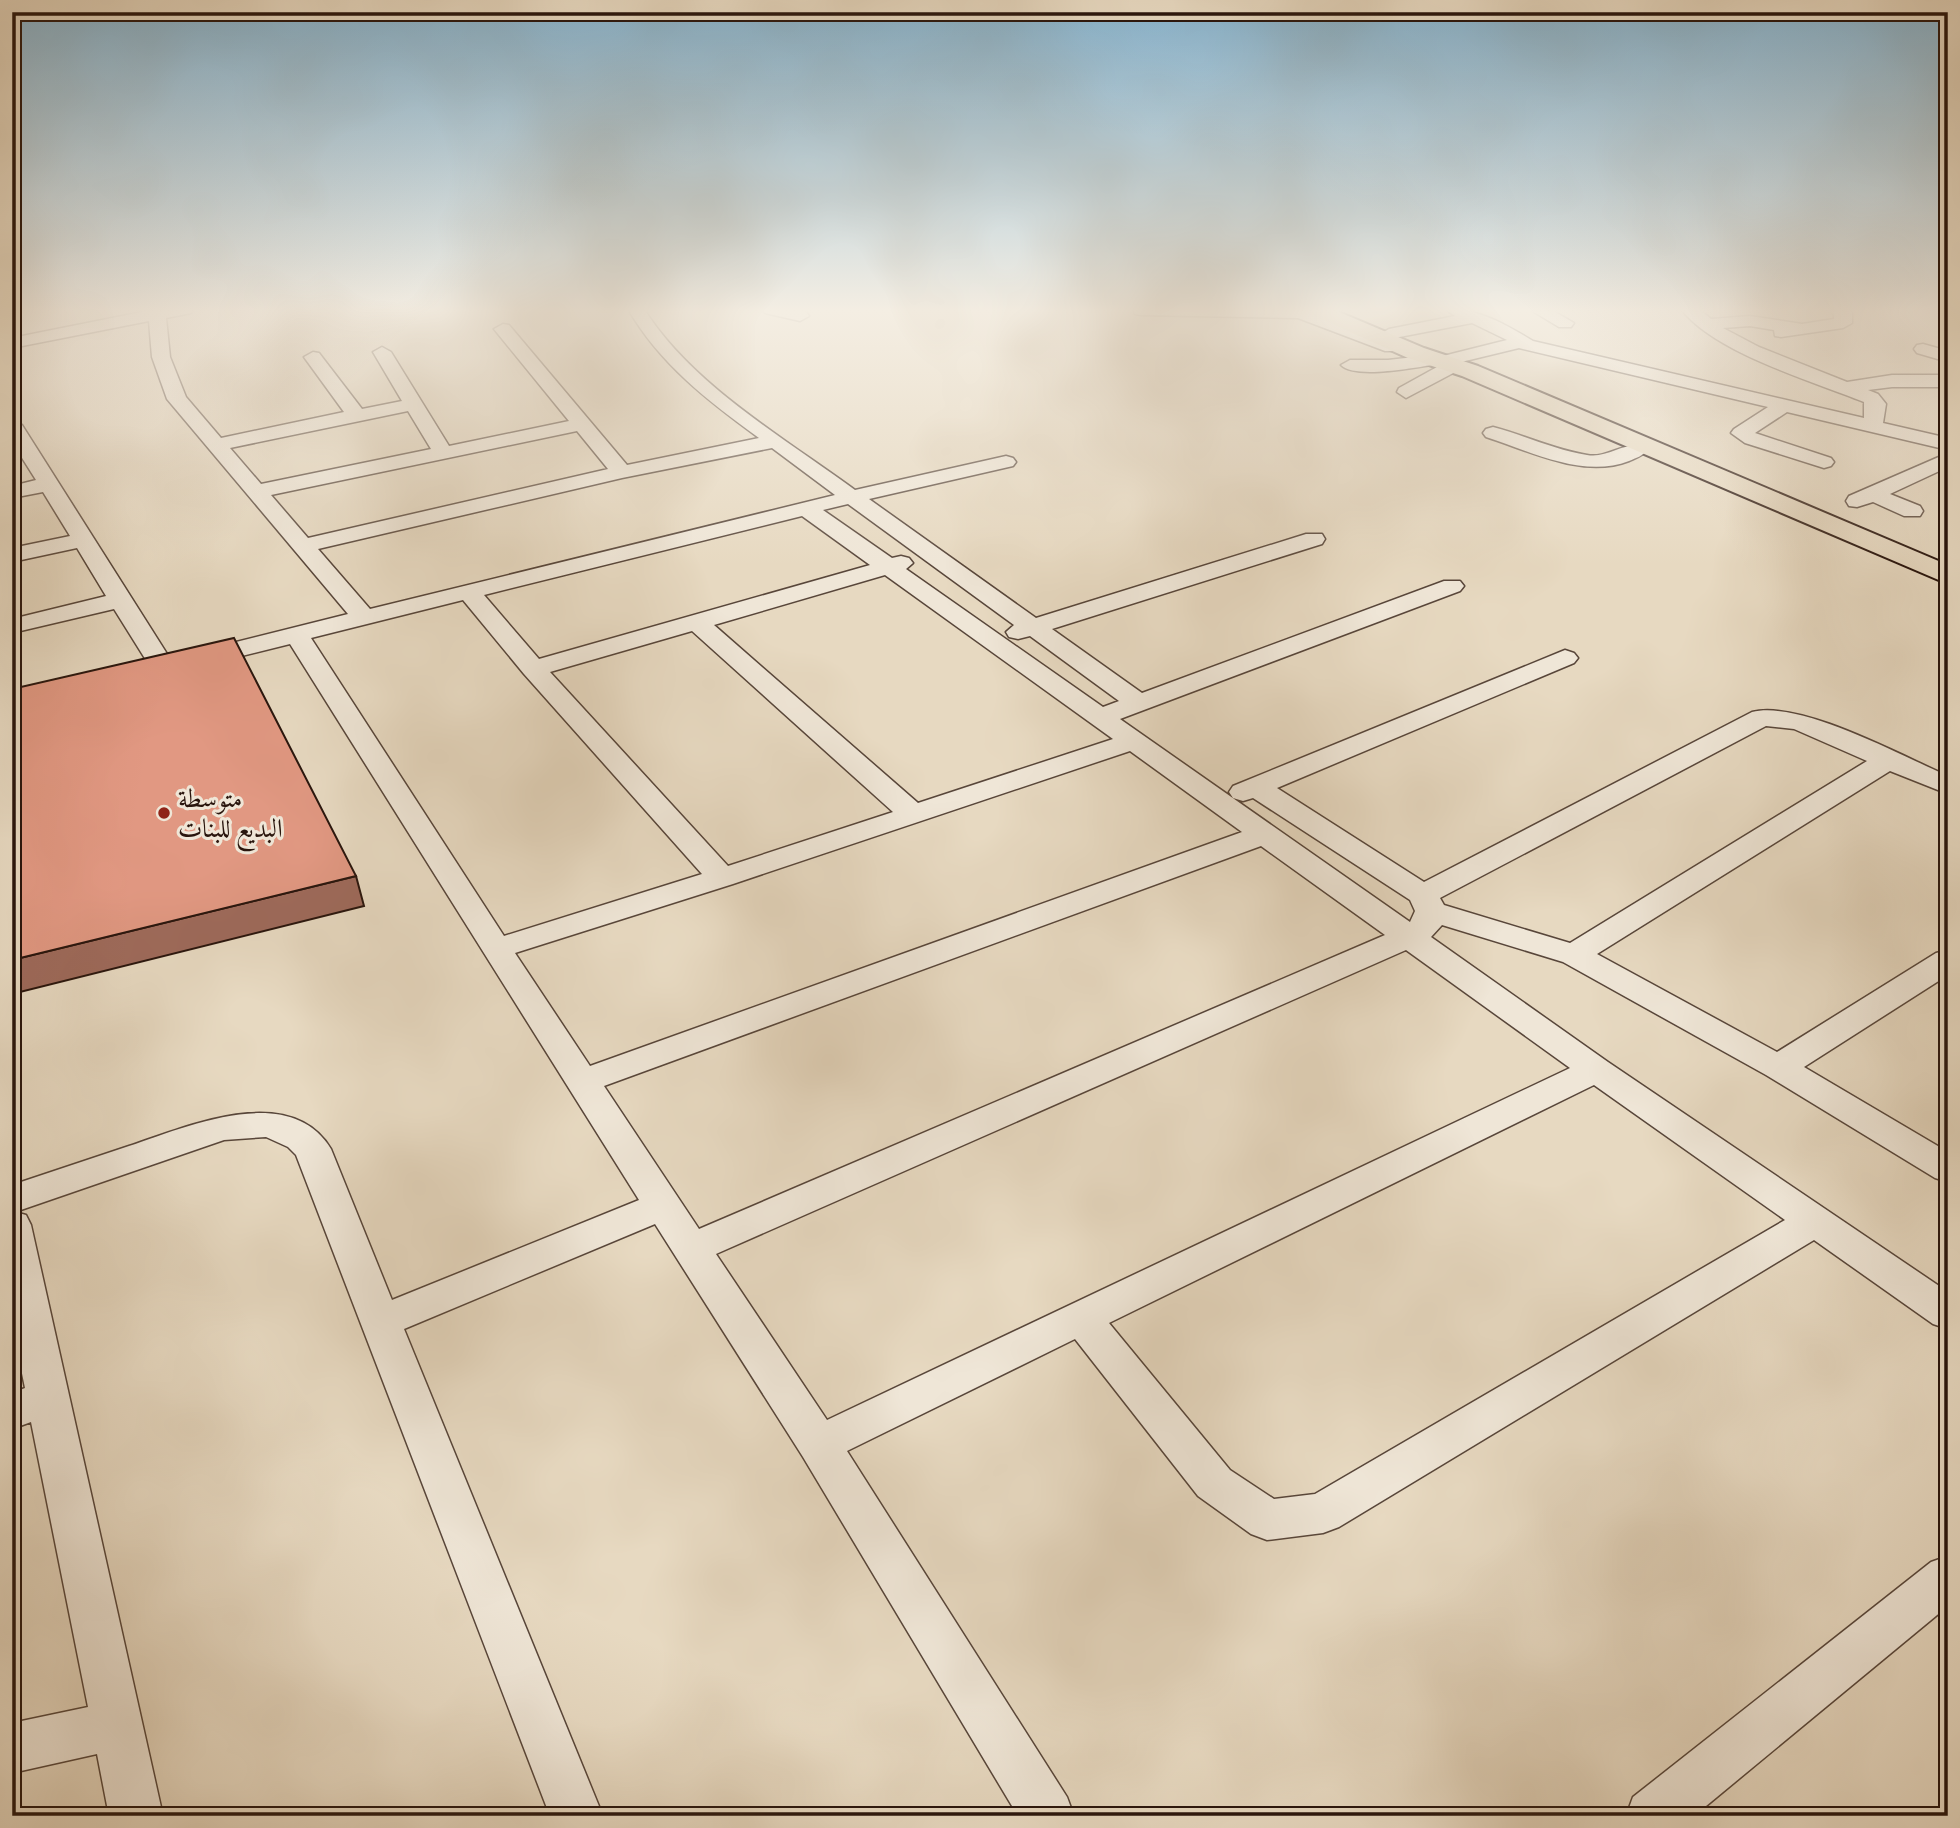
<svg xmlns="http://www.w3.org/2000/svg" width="1960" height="1828" font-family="'IM FELL Double Pica',Amiri,serif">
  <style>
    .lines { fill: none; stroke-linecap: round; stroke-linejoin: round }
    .minor-casing { stroke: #58463a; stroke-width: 3 }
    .major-casing { stroke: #29150d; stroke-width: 4 }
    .minor { fill: #efe6d7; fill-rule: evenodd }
    .major { fill: #e7d9c1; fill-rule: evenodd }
    .shaded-wall { fill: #9e6a5b; stroke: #29150d; stroke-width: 2 }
    .building { fill: #e19882; stroke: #29150d; stroke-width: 2 }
    .poi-dot { fill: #8f2418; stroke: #efe6d7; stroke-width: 2.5 }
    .labels { text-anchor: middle; stroke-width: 6; stroke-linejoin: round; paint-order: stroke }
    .poi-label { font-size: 26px; fill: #29150d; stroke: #efe6d7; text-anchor: start }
  </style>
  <rect width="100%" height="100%" fill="#e7d9c1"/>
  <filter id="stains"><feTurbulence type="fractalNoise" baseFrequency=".00286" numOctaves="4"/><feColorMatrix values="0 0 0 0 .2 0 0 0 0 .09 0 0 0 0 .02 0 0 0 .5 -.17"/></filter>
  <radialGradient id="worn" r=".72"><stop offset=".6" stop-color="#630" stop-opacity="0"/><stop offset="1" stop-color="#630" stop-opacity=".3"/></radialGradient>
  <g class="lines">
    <defs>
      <g id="minor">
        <path d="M 157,309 L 193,309 L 191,313 L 166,318 L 170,357 L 186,397 L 221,438 L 344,412 L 304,357 L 313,352 L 319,353 L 362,409 L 402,401 L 373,352 L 382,347 L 391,352 L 449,446 L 569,421 L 494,329 L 503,324 L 509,325 L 627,465 L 759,438 C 708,401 660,364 628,309 L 644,309 C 691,384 784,438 855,490 L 1006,456 L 1013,458 L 1016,462 L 1013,466 L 869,499 L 1036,618 L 1306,534 L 1322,534 L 1325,539 L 1322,544 L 1052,629 L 1142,693 L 1444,581 L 1460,581 L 1464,586 L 1460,591 L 1120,719 L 1410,922 L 1415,911 L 1410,900 L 1253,798 L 1243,801 L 1233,798 L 1229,792 L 1233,786 L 1565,650 L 1574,653 L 1578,658 L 1574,663 L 1277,788 L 1424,882 L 1752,712 C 1800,700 1900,755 1948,776 L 1948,794 L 1890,771 L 1597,954 L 1777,1052 L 1936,953 L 1948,950 L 1948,975 L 1804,1067 L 1948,1152 L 1948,1182 L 1935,1178 L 1766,1075 L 1563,962 L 1442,925 L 1431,937 L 1608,1062 L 1948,1292 L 1948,1329 L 1933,1324 L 1814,1240 L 1339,1527 L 1323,1533 L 1267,1540 L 1251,1534 L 1198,1496 L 1075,1339 L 847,1451 L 1067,1797 L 1074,1816 L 1018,1816 L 803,1457 L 655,1224 L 404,1329 L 603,1816 L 550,1816 L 296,1155 L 288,1147 L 266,1137 L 224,1140 L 15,1212 L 26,1215 L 31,1225 L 163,1816 L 109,1816 L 97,1754 L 12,1773 L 12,1723 L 88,1707 L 31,1422 L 12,1429 L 12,1393 L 25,1388 L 12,1325 L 12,1185 C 51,1172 90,1159 129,1146 C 186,1127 290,1081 331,1149 L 392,1300 L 639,1200 L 290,644 L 197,667 L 188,664 L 184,659 L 188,654 L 348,614 L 167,399 L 152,357 L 149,321 L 12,348 L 12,338 ZM 408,411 L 431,449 L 261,484 L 230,448 ZM 577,431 L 608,469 L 308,538 L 271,495 ZM 772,448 L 835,495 L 370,609 L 318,549 L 622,478 ZM 848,504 L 1014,625 L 1006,632 L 1009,637 L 1018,639 L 1030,636 L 1119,701 L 1103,707 L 906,569 L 913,563 L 909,558 L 901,556 L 892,558 L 823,510 ZM 802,516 L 870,565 L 539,659 L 484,595 ZM 885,575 L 1113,739 L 918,803 L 714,625 ZM 463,600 L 524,674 L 702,874 L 504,936 L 311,638 ZM 692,631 L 893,812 L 728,866 L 550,672 ZM 1766,726 L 1794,729 L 1867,761 L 1570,943 L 1444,905 L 1440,898 ZM 1130,751 L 1242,832 L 590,1066 L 515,953 L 733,884 ZM 1261,846 L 1385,935 L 699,1229 L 604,1086 ZM 1406,950 L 1570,1068 L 827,1420 L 716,1254 ZM 1594,1085 L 1785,1220 L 1315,1494 L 1274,1499 L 1230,1470 L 1109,1323 Z"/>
        <polygon points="763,309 792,309 806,312 809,316 800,321 765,313"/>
        <polygon points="1133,309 1305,309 1397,343 1400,347 1397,351 1385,351 1298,318 1141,315 1135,314"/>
        <path d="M 1445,309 C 1480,309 1503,323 1533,341 L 1864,418 L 1864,402 C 1812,381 1715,353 1681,309 L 1699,309 L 1711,319 L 1750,316 L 1802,324 L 1834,319 L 1834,315 L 1829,309 L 1848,309 L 1852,313 L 1852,323 L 1843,328 L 1781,337 L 1775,336 L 1774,330 L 1750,326 L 1723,328 L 1759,347 L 1847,382 L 1892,375 L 1948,375 L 1948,387 L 1892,387 L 1868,390 L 1878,394 L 1886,404 L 1883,423 L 1948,438 L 1948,450 L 1787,412 L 1755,433 L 1831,458 L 1834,462 L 1831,466 L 1824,468 L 1745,443 L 1731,433 L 1734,429 L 1768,407 L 1519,348 L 1457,363 L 1460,367 L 1457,371 L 1406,398 L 1397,392 L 1399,388 L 1437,367 L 1432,365 C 1413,368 1354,379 1341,365 L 1350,360 L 1388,360 L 1432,355 L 1439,357 L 1507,340 L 1472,323 L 1389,339 L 1380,334 L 1389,329 L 1455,316 Z"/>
        <polygon points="1529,309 1550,309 1574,323 1571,327 1559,327"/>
        <polygon points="1923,344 1948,351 1948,362 1917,353 1914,349 1917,345"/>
        <polygon points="12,419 22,425 176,668 172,673 163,676 154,673 114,609 12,633 12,619 106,596 77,548 12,562 12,548 70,536 43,492 12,498 12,486 36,480 12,442"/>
        <path d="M 1493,427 C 1524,435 1555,450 1587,455 C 1607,459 1625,441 1644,446 L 1647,450 C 1643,456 1636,458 1629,461 C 1583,479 1530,451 1486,437 L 1483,433 L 1486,429 Z"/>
        <polygon points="1948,453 1948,467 1890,494 1920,506 1923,511 1920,516 1904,516 1873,502 1857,507 1849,506 1846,501 1849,496"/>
        <polygon points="1948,1556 1948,1606 1694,1816 1626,1816 1633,1797 1931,1562"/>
      </g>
      <polygon id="major" points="1305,309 1332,309 1424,348 1478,366 1948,565 1948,584 1462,376 1408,358 1308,313"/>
    </defs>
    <!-- minor casing -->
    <use href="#minor" class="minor-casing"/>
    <!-- major casing -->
    <use href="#major" class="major-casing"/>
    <!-- minor -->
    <use href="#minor" class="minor"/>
    <!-- major -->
    <use href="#major" class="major"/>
  </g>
  <!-- shaded-wall -->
  <polygon class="shaded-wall" points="356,876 364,906 12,994 12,960"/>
  <!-- building -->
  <polygon class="building" points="234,638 356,876 12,960 12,689"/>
  <!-- sky -->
  <linearGradient id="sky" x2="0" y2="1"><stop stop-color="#87b6d3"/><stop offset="0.55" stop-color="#f4eee3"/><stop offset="1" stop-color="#f4eee3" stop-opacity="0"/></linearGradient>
  <rect width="1960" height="565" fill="url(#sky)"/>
  <!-- markers -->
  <circle class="poi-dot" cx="164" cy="813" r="7"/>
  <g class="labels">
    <!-- poi labels -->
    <g class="poi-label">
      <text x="178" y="807">متوسطة<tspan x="178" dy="30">البديع للبنات</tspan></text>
    </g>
  </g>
  <!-- margin -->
  <rect width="1960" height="1828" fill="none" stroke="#e7d9c1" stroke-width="42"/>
  <rect x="14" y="14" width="1932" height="1800" fill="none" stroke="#29150d" stroke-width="3.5"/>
  <rect x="21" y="21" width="1918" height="1786" fill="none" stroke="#29150d" stroke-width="2"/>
  <rect width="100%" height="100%" filter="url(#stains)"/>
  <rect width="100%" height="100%" fill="url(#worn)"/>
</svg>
